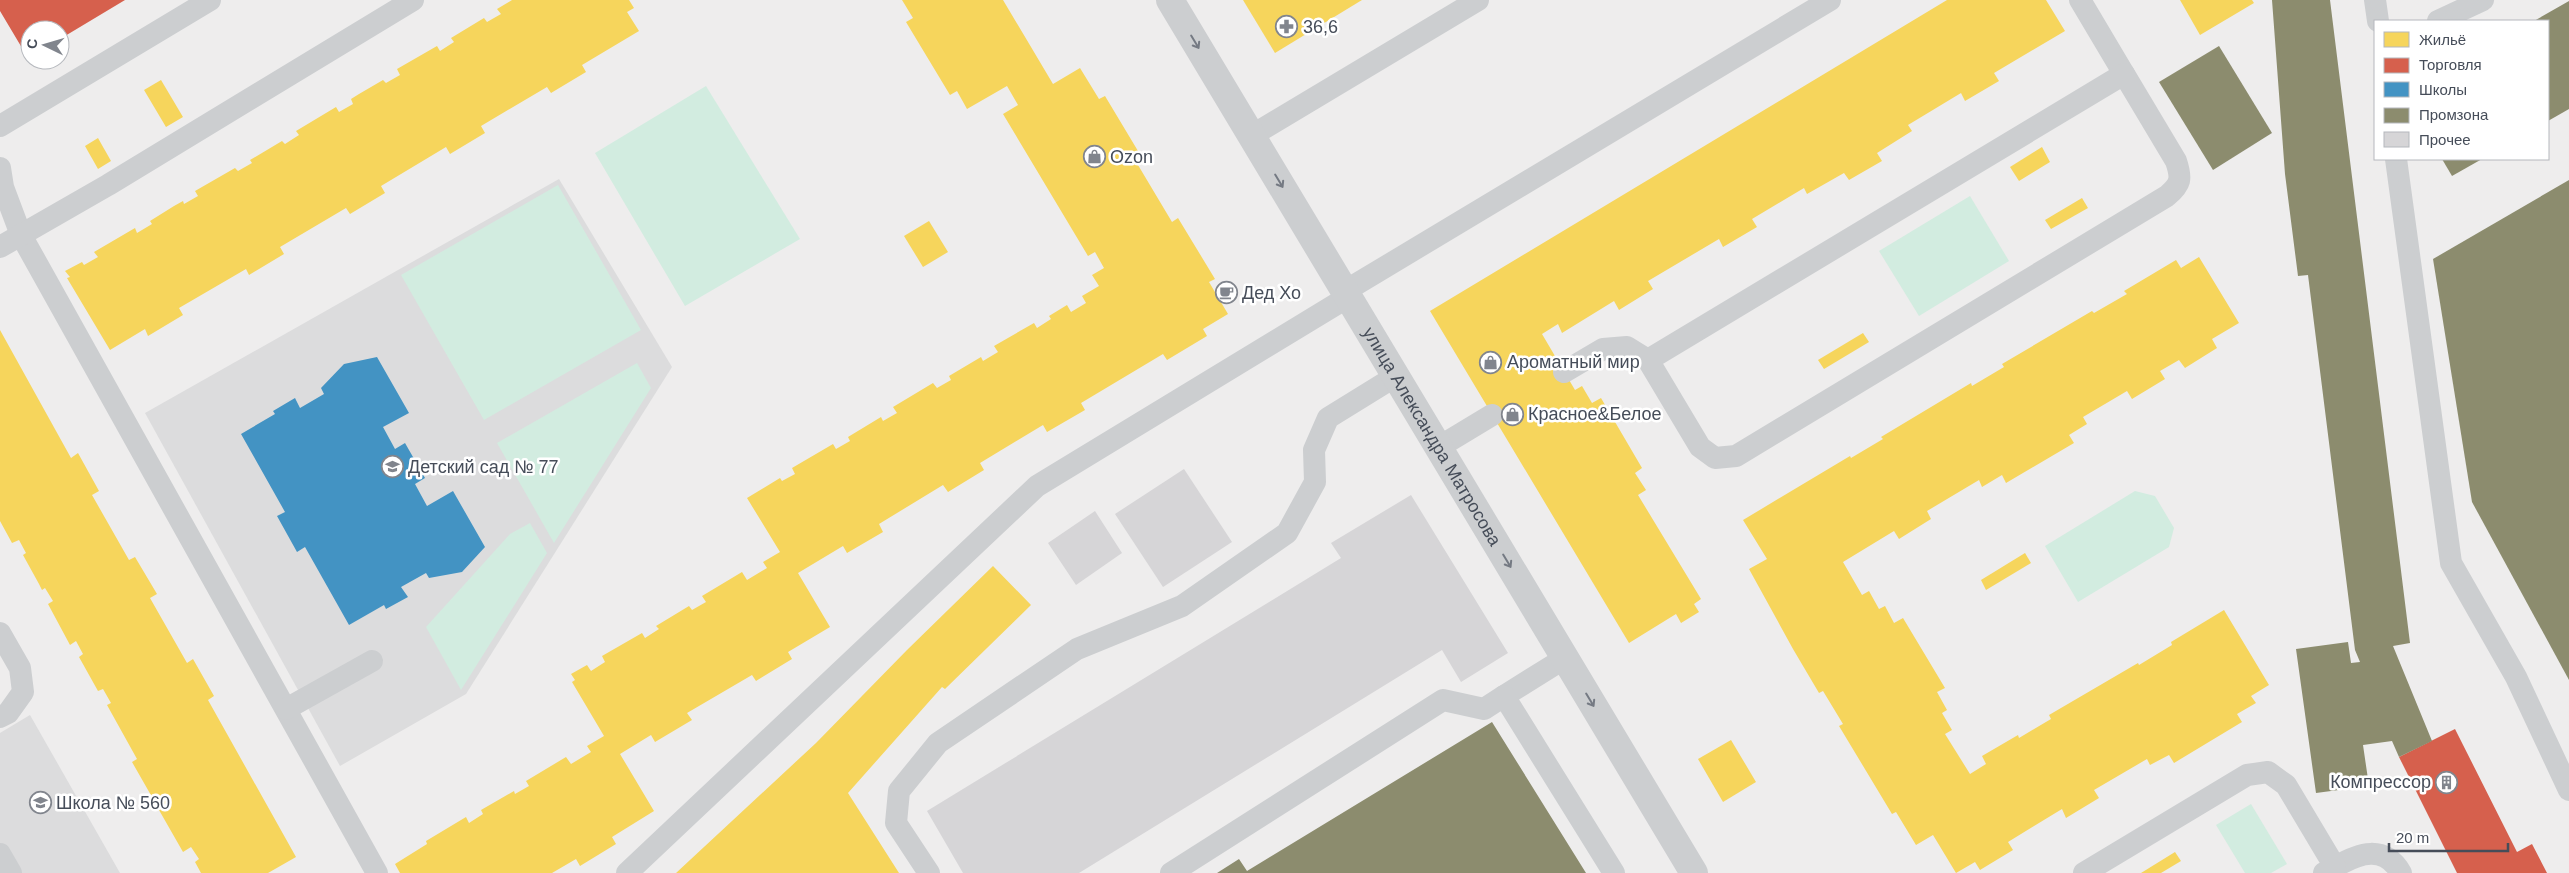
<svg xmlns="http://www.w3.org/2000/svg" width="2569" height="873" font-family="Arial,sans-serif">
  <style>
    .education { fill: #dcdcdd }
    .green { fill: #d2ece0 }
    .homes { fill: #f6d55c }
    .shops { fill: #d6604d }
    .schools { fill: #4393c3 }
    .industry { fill: #8c8c6e }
    .building { fill: #d6d5d7 }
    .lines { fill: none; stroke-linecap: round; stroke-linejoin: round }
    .service { stroke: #ccced0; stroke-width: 22 }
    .tertiary { stroke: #ccced0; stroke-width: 28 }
    .oneway { stroke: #757a83 }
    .labels { text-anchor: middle; stroke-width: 5; stroke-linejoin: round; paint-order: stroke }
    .poi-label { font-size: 18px; fill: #464d59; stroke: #fff; text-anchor: start }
    .street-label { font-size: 18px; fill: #464d59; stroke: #fff }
  </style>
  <rect width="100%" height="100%" fill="#eeeded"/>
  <!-- education -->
  <g class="education">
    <polygon points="559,179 672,367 466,694 340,766 145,413"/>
    <polygon points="30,715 120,873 0,873 0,733"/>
  </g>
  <!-- green -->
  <g class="green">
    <polygon points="706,86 800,239 685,306 595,153"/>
    <polygon points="558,185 641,330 484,420 401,275"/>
    <polygon points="1970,196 2009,261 1919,316 1879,251"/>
    <polygon points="637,363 651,388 554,543 497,443"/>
    <polygon points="2135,491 2155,496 2174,528 2169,547 2078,602 2045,546"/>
    <polygon points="530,523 547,553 461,690 426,627 510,534"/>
    <polygon points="2251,804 2287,864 2271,873 2245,873 2216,825"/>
  </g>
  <!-- homes -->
  <g class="homes">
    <polygon points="512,0 629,0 634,8 627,12 639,31 582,65 586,72 551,93 547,87 481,126 485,133 450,154 446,147 381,186 385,193 350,214 346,208 280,247 284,254 249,275 246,269 179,308 183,315 148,336 145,329 110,350 67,278 70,277 65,271 82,262 84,265 98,257 94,252 135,228 137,233 152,224 150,221 174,206 183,201 184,204 198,196 195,191 235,168 238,171 252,163 250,160 282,141 285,144 299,135 296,131 336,107 339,112 353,104 351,99 359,94 383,80 386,83 400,75 397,69 437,46 440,51 454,42 451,38 484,18 487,22 501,14 497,9"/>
    <polygon points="902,0 1003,0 1053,84 1080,68 1099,99 1105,96 1141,156 1135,160 1172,222 1178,218 1215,279 1209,282 1228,314 1203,329 1207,336 1167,360 1163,354 1081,403 1085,410 1047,432 1043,425 980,463 984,470 948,492 943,485 879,524 883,532 847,553 843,546 798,573 830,627 788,652 792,659 756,681 752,675 687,713 692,720 655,742 651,735 620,754 654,811 612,837 616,844 580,866 576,859 552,873 400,873 395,864 427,844 426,841 466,817 469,823 483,814 481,810 514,791 515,794 529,786 526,781 566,757 571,764 591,752 587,746 604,736 572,682 575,680 571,674 587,665 591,671 605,662 602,656 642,633 645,638 659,629 656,626 689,606 692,610 706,602 702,596 742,572 747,580 767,568 763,562 780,552 747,498 780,478 782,481 795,474 792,468 833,444 836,449 850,441 848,437 881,417 883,421 897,413 893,407 933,383 937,388 951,380 949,376 981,357 983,361 998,352 994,346 1034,323 1037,328 1051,319 1049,316 1067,305 1071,312 1086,303 1082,296 1099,286 1092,275 1104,268 1095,252 1088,256 1003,114 1018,105 1007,86 967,109 957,91 950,95 906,22 913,18"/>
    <polygon points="1243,0 1362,0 1275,53"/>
    <polygon points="1947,0 2046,0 2065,31 1994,73 1999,81 1965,101 1961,93 1908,125 1912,131 1877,153 1882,161 1849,180 1844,173 1807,194 1804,188 1752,219 1757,227 1723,247 1719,239 1648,281 1653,289 1619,310 1614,301 1562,333 1558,324 1542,334 1575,390 1582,386 1592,403 1601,398 1642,468 1635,473 1646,490 1638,495 1701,599 1694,604 1699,612 1681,623 1676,614 1629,643 1430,311"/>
    <polygon points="2180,0 2252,0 2254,3 2200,35"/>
    <polygon points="161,80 183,117 166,127 144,90"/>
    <polygon points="98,138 111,161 98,169 85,146"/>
    <polygon points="2042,147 2050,162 2019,181 2010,167"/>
    <polygon points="2082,198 2088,208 2051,229 2045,220"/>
    <polygon points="929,221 948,252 923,267 904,236"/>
    <polygon points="2199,257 2239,323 2212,339 2217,348 2185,368 2179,360 2160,371 2165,379 2132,399 2127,391 2083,417 2087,424 2069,435 2074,443 2006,483 2002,475 1982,487 1979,480 1927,511 1931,519 1899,539 1894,531 1843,562 1862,595 1869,591 1879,609 1885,606 1894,623 1903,618 1945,688 1937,692 1947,710 1942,713 1952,730 1945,734 1970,774 1986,764 1982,756 2018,735 2019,738 2051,719 2049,715 2138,663 2139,665 2172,645 2171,642 2224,610 2269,685 2251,696 2256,703 2237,714 2242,722 2174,763 2169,755 2150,765 2147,759 2094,790 2099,798 2066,818 2062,809 2008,842 2013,850 1980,870 1975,862 1956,873 1933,835 1916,845 1896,812 1892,814 1839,726 1843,724 1823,691 1819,693 1793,649 1749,569 1767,559 1743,520 1850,456 1851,458 1883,439 1881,437 1971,383 1972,386 2004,367 2002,364 2092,311 2094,313 2127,294 2124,291 2176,260 2181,268"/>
    <polygon points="0,330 71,458 78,453 99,491 92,495 129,560 135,557 157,594 150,598 187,663 193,659 214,696 208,700 296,857 268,873 201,873 195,862 199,859 191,847 183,852 159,810 163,808 156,794 152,797 132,762 137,759 107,705 111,703 103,689 98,691 79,657 83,654 76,641 70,645 48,604 53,601 45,588 42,590 39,584 23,555 26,553 19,540 12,543 0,521"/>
    <polygon points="1863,333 1869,342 1824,369 1818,360"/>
    <polygon points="2025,553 2031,563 1986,590 1981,580"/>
    <polygon points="993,566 1031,605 945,689 942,687 848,793 899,873 676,873 816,743 907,650"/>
    <polygon points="1731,740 1756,782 1723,802 1698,759"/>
    <polygon points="2175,852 2181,861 2161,873 2141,873"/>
  </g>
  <!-- shops -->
  <g class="shops">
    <polygon points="0,0 125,0 60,39 60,30 30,30 28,58 0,11"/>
    <polygon points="2455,729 2517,852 2532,844 2547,873 2457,873 2399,757"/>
  </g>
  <!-- schools -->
  <polygon class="schools" points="377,357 409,413 383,427 395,449 405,443 425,478 415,484 427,506 453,491 485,547 462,572 429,578 426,573 401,587 408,597 386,609 384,605 349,625 305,547 297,552 277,516 285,512 241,434 275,414 273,411 295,398 300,408 324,394 321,388 344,364"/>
  <!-- industry -->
  <g class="industry">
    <polygon points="2272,0 2330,0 2410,643 2393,646 2432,741 2399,757 2392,741 2363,745 2369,786 2316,793 2296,649 2348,642 2351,663 2360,662 2355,650 2308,275 2298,276 2285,174"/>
    <polygon points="2569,1 2569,109 2548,121 2548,21 2534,21"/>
    <polygon points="2219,46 2272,133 2213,170 2159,82"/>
    <polygon points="2442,159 2482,159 2452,176"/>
    <polygon points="2569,180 2569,680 2472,502 2433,259"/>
    <polygon points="1492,722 1586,873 1217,873 1239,859 1247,871"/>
  </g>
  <!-- building -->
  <g class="building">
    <polygon points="1184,469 1232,542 1163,587 1115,514"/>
    <polygon points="1411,495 1508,653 1461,682 1442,650 1079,873 963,873 927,811 1341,558 1331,543"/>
    <polygon points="1095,511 1122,553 1076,585 1048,543"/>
  </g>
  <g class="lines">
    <!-- service -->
    <g class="service">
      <polyline points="2080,0 2124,74"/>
      <polyline points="2375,0 2378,21"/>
      <polyline points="2438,21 2483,0"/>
      <polyline points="0,126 210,0"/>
      <polyline points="1251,136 1478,0"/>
      <polyline points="2396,159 2451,563 2516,677 2569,790"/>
      <polyline points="0,168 3,187 21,235 377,873"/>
      <polyline points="0,247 108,185 413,0"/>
      <polyline points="1345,291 1830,0"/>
      <path d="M 1564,372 L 1603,349 L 1627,347 L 1648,360 L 1700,447 L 1715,458 L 1736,456 L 2167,196 C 2181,184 2182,179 2176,161 L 2124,74 L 1648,360"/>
      <polyline points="1439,447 1492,415"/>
      <polyline points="0,633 20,668 23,692 8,713 0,717"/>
      <polyline points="1504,696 1565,658"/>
      <polyline points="286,709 372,661"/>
      <polyline points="0,854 11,873"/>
      <path d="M 2335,867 C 2359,853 2384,844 2401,873"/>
      <polyline points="627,873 1037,486 1348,297"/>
      <polyline points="929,873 896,823 899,791 938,743 1077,649 1182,606 1287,533 1315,482 1314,450 1328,418 1396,376"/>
      <polyline points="1171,873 1443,700 1484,709 1504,696 1614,873"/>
      <polyline points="2084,873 2247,775 2268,772 2286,785 2335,867 2324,873"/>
    </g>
    <!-- tertiary -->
    <path class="tertiary" id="s1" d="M 1170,0 L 1694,873"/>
  </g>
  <!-- one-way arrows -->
  <defs><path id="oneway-shaft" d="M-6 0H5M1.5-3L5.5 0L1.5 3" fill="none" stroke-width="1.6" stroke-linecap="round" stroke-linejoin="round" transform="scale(1.25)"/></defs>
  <g class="oneway">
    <use href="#oneway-shaft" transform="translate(1195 42) rotate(59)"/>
    <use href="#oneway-shaft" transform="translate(1279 181) rotate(59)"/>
    <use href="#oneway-shaft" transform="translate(1507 561) rotate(59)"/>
    <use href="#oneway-shaft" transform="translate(1590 700) rotate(59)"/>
  </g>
  <!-- icons -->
  <defs>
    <symbol id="pharmacy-ring" viewBox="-11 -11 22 22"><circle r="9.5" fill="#fff" stroke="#81858d" stroke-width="1.5"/><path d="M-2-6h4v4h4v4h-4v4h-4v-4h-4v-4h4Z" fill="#81858d"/></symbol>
    <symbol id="shop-ring" viewBox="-11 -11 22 22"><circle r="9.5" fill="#fff" stroke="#81858d" stroke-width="1.5"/><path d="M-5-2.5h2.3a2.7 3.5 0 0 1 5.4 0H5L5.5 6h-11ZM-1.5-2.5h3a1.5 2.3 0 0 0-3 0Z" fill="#81858d"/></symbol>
    <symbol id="cafe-ring" viewBox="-11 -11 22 22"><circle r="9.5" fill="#fff" stroke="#81858d" stroke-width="1.5"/><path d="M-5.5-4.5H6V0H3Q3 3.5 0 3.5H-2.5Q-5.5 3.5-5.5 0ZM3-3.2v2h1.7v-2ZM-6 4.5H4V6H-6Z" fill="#81858d"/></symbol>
    <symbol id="school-ring" viewBox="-11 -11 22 22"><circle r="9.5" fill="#fff" stroke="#81858d" stroke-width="1.5"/><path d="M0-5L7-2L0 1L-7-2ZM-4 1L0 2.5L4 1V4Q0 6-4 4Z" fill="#81858d"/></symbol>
    <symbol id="building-ring" viewBox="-11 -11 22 22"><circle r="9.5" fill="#fff" stroke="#81858d" stroke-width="1.5"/><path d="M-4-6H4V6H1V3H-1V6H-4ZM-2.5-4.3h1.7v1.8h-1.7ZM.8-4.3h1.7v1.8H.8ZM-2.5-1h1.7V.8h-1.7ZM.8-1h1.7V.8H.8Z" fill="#81858d"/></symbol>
  </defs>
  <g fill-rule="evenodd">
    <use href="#pharmacy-ring" x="1274" y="14" width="25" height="25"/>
    <use href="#shop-ring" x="1082" y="144" width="25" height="25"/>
    <use href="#cafe-ring" x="1214" y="280" width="25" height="25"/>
    <use href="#shop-ring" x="1478" y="350" width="25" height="25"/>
    <use href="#shop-ring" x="1500" y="402" width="25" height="25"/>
    <use href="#school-ring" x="380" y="454" width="25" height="25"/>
    <use href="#building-ring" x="2434" y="770" width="25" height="25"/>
    <use href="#school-ring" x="28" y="790" width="25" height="25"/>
  </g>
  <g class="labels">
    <!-- poi labels -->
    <g class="poi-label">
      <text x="1303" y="33">36,6</text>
      <text x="1110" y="163">Ozon</text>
      <text x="1242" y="299">Дед Хо</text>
      <text x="1507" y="368">Ароматный мир</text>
      <text x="1528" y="420">Красное&amp;Белое</text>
      <text x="408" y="473">Детский сад № 77</text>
      <text x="2431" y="788" text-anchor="end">Компрессор</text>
      <text x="56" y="809">Школа № 560</text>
    </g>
    <!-- street labels -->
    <g class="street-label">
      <text dy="6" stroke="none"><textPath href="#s1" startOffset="509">улица Александра Матросова</textPath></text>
    </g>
  </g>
  <!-- legend -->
  <rect x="2374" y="20" width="175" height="140" fill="#ffffff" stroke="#b5b8bd"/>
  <rect x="2384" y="32" width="25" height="15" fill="#f6d55c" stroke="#b5b8bd"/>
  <text x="2419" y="45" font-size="15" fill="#464d59">Жильё</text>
  <rect x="2384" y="58" width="25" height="15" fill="#d6604d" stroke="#b5b8bd"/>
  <text x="2419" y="70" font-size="15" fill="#464d59">Торговля</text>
  <rect x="2384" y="82" width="25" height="15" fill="#4393c3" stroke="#b5b8bd"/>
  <text x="2419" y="95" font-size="15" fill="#464d59">Школы</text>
  <rect x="2384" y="108" width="25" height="15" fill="#8c8c6e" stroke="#b5b8bd"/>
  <text x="2419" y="120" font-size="15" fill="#464d59">Промзона</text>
  <rect x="2384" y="132" width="25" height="15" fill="#d6d5d7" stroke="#b5b8bd"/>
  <text x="2419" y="145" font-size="15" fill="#464d59">Прочее</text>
  <!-- north arrow -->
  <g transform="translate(45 45) rotate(275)"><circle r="24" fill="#ffffff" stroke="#b5b8bd"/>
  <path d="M0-4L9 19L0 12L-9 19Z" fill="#81858d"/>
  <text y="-8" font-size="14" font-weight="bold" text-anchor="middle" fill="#464d59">С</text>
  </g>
  <!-- scale -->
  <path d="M2389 843v8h119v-8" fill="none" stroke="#464d59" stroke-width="2.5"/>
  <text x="2396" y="843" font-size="15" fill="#464d59" stroke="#ffffff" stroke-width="4" paint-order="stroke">20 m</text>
</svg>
